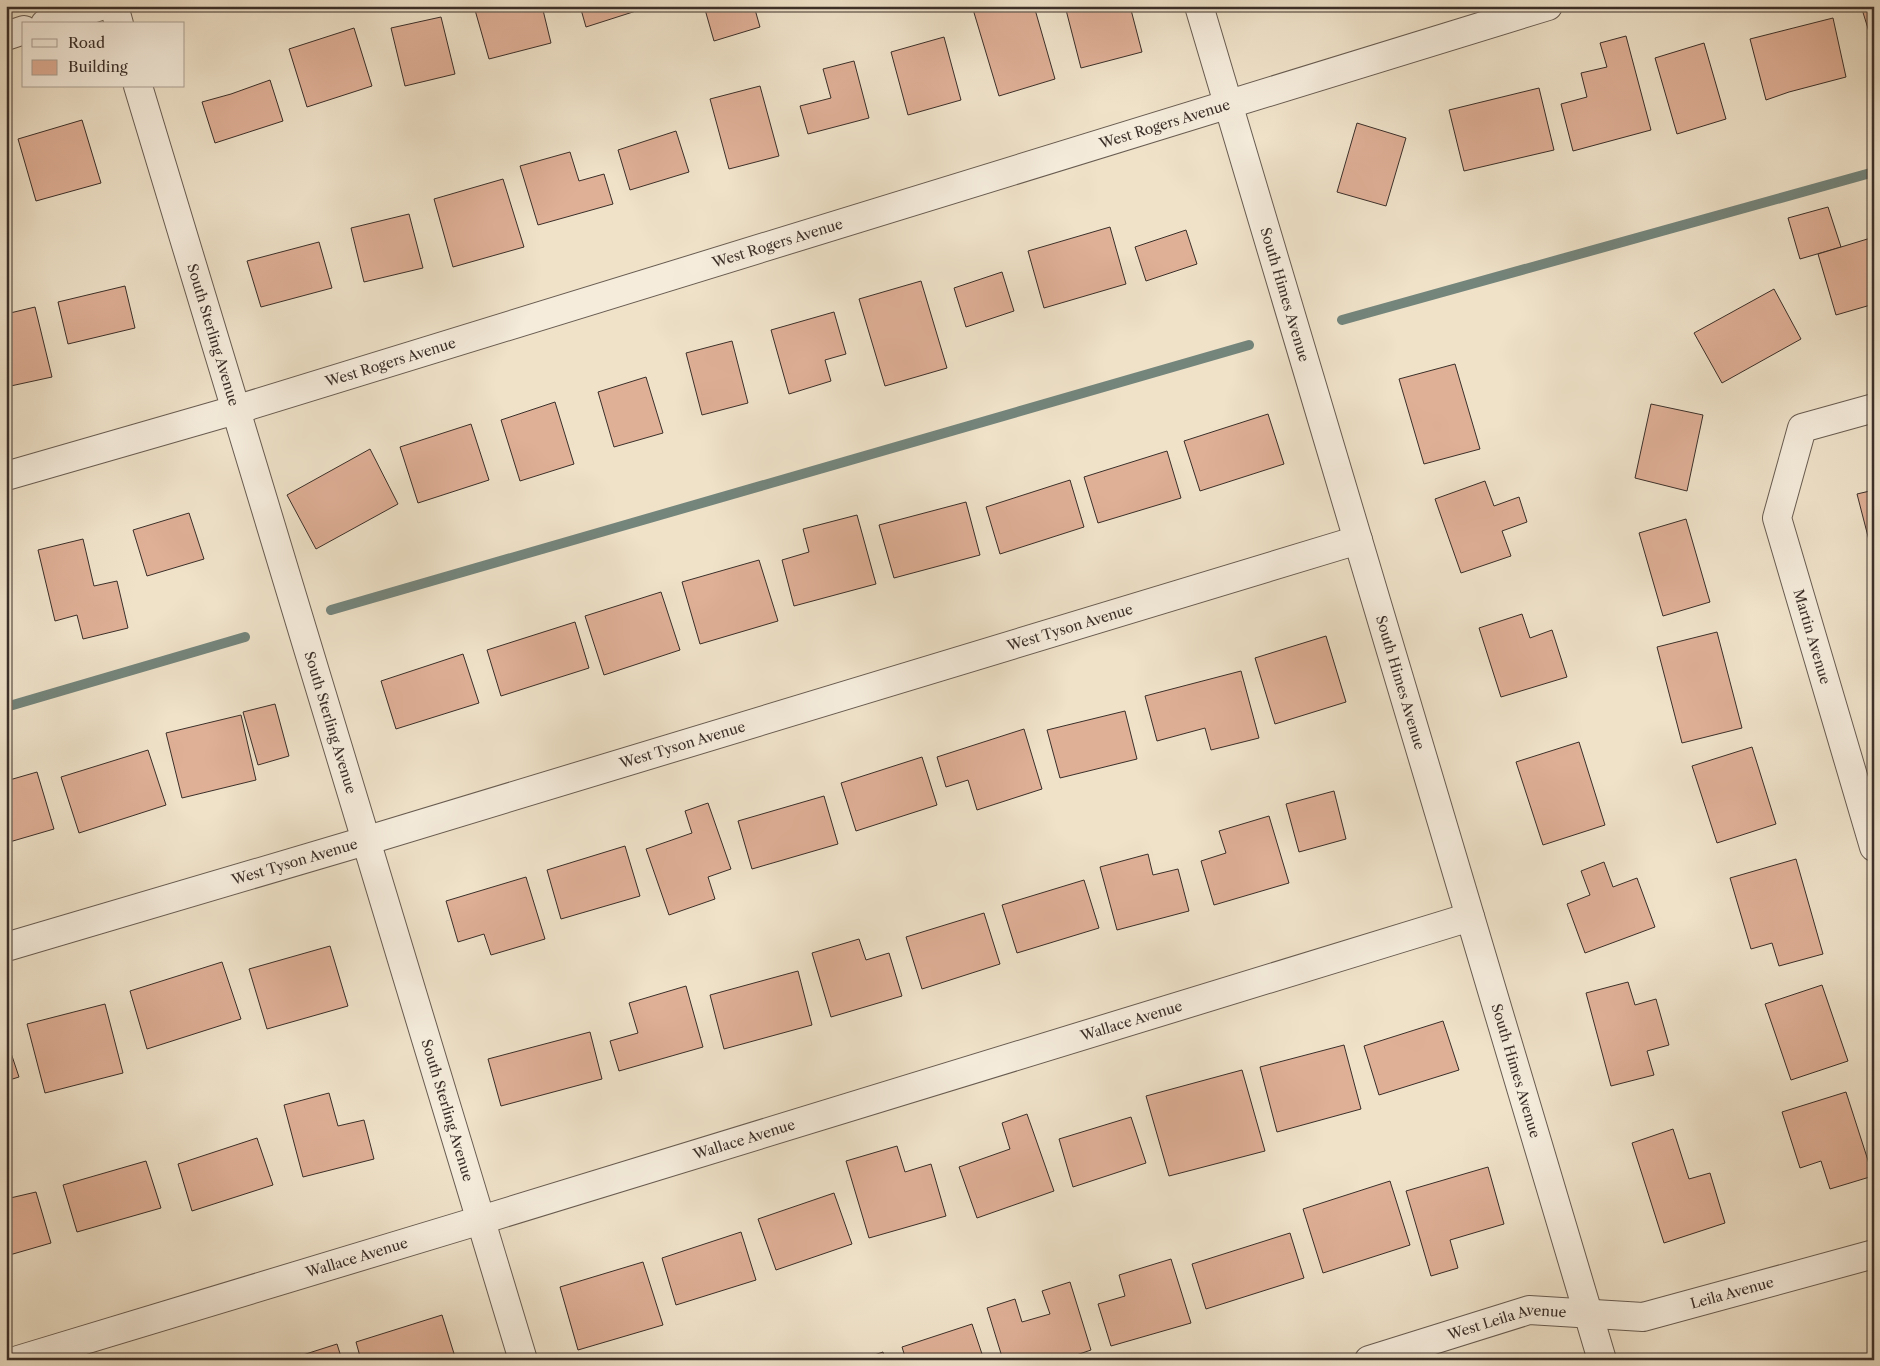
<svg xmlns="http://www.w3.org/2000/svg" width="1880" height="1366" font-family="'Libre Caslon Text',serif">
  <style>
    .lines { fill: none; stroke-linecap: round; stroke-linejoin: round }
    .stream { stroke: #74857c; stroke-width: 10 }
    .building { fill: #dfaf96; stroke: #3b2f29 }
    .minor-casing { stroke: #685c51; stroke-width: 30 }
    .minor { stroke: #f5ecdc; stroke-width: 28 }
    .labels { text-anchor: middle; stroke-width: 4.5; stroke-linejoin: round; paint-order: stroke }
    .street-label { font-size: 14px; fill: #3b2f29; stroke: #f5ecdc }
  </style>
  <rect width="100%" height="100%" fill="#efe2c9"/>
  <filter id="stains"><feTurbulence type="fractalNoise" baseFrequency=".004" numOctaves="4"/><feColorMatrix values="0 0 0 0 .2 0 0 0 0 .09 0 0 0 0 .02 0 0 0 .5 -.17"/></filter>
  <radialGradient id="worn" r=".72"><stop offset=".6" stop-color="#630" stop-opacity="0"/><stop offset="1" stop-color="#630" stop-opacity=".3"/></radialGradient>
  <g class="lines">
    <!-- stream -->
    <g class="stream">
      <polyline points="1342,320 1874,172"/>
      <polyline points="331,610 1249,345"/>
      <polyline points="6,707 245,637"/>
    </g>
  </g>
  <!-- building -->
  <g class="building">
    <polygon points="488,6 542,6 551,43 489,59 475,10"/>
    <polygon points="580,6 634,6 636,11 586,27"/>
    <polygon points="704,6 754,6 760,27 714,41"/>
    <polygon points="972,6 1034,6 1055,79 999,96"/>
    <polygon points="1065,6 1130,6 1142,52 1081,68"/>
    <polygon points="1284,6 1309,6 1285,11"/>
    <polygon points="1861,6 1874,6 1874,48"/>
    <polygon points="441,17 455,74 405,86 391,28"/>
    <polygon points="1833,18 1846,77 1789,92 1766,100 1750,39"/>
    <polygon points="354,28 372,86 307,107 289,49"/>
    <polygon points="1626,36 1651,130 1573,151 1561,104 1587,97 1581,73 1607,67 1600,43"/>
    <polygon points="944,37 961,100 908,115 891,52"/>
    <polygon points="1704,43 1726,119 1677,134 1655,58"/>
    <polygon points="854,61 869,118 808,134 800,106 831,98 823,69"/>
    <polygon points="270,80 283,121 215,143 202,102 231,94"/>
    <polygon points="760,86 779,156 729,169 710,99"/>
    <polygon points="1539,88 1554,150 1464,171 1449,110"/>
    <polygon points="82,120 101,183 36,201 18,139"/>
    <polygon points="1357,123 1406,138 1386,206 1337,192"/>
    <polygon points="676,131 689,172 630,190 618,150"/>
    <polygon points="570,152 579,181 604,174 613,204 538,225 520,166"/>
    <polygon points="503,179 524,247 453,267 434,199"/>
    <polygon points="1828,207 1841,247 1800,259 1788,218"/>
    <polygon points="409,214 423,268 364,282 351,228"/>
    <polygon points="1110,227 1126,284 1044,308 1028,251"/>
    <polygon points="1186,230 1197,264 1146,281 1135,247"/>
    <polygon points="1874,237 1874,304 1836,315 1818,254"/>
    <polygon points="319,242 332,288 261,307 247,261"/>
    <polygon points="1002,272 1014,311 966,327 954,288"/>
    <polygon points="921,281 947,368 885,386 859,299"/>
    <polygon points="125,286 135,328 68,344 58,302"/>
    <polygon points="1774,289 1801,339 1722,383 1694,333"/>
    <polygon points="35,307 52,377 6,387 6,314"/>
    <polygon points="834,312 846,354 825,360 831,381 789,394 771,330"/>
    <polygon points="732,341 748,403 702,415 686,353"/>
    <polygon points="1455,364 1480,449 1424,464 1399,379"/>
    <polygon points="646,377 663,433 614,447 598,392"/>
    <polygon points="555,402 574,464 520,481 501,420"/>
    <polygon points="1651,404 1703,415 1687,491 1635,478"/>
    <polygon points="1268,414 1284,464 1200,491 1184,441"/>
    <polygon points="471,424 489,480 418,503 400,447"/>
    <polygon points="370,449 398,504 316,549 287,495"/>
    <polygon points="1167,451 1181,498 1098,523 1084,477"/>
    <polygon points="1070,480 1084,527 1000,554 986,507"/>
    <polygon points="1485,481 1494,506 1519,497 1527,522 1502,531 1511,556 1461,573 1435,499"/>
    <polygon points="1874,490 1874,548 1871,548 1857,494"/>
    <polygon points="966,502 980,555 894,578 879,525"/>
    <polygon points="189,513 204,559 147,576 133,530"/>
    <polygon points="857,515 876,584 794,606 782,560 809,552 803,529"/>
    <polygon points="1686,519 1710,602 1663,616 1639,533"/>
    <polygon points="83,539 94,586 117,581 128,628 83,639 77,615 55,621 38,550"/>
    <polygon points="759,560 778,621 700,644 682,582"/>
    <polygon points="661,592 680,650 604,675 585,616"/>
    <polygon points="1522,614 1530,638 1552,630 1567,677 1501,697 1479,628"/>
    <polygon points="575,622 589,668 501,696 487,650"/>
    <polygon points="1717,632 1742,728 1682,743 1657,647"/>
    <polygon points="1326,636 1346,702 1275,724 1255,658"/>
    <polygon points="463,654 479,703 396,729 381,681"/>
    <polygon points="1241,671 1259,738 1211,750 1205,728 1157,741 1145,696"/>
    <polygon points="275,704 289,756 258,765 243,712"/>
    <polygon points="1125,711 1137,759 1060,778 1047,730"/>
    <polygon points="241,715 256,780 182,798 166,733"/>
    <polygon points="1024,729 1042,789 977,810 968,780 946,787 937,757"/>
    <polygon points="1579,742 1605,825 1543,845 1516,762"/>
    <polygon points="1752,747 1776,824 1717,843 1692,766"/>
    <polygon points="148,750 166,805 79,833 61,777"/>
    <polygon points="922,757 937,805 856,831 841,783"/>
    <polygon points="37,772 54,829 6,843 6,781"/>
    <polygon points="1334,791 1346,839 1299,852 1286,804"/>
    <polygon points="824,796 838,844 752,869 738,821"/>
    <polygon points="708,803 731,869 708,877 715,899 669,915 646,849 692,833 685,811"/>
    <polygon points="1269,816 1289,883 1214,905 1201,861 1226,853 1219,831"/>
    <polygon points="625,846 640,896 561,919 547,870"/>
    <polygon points="1148,854 1153,875 1178,869 1189,911 1117,930 1100,867"/>
    <polygon points="1796,859 1823,954 1779,966 1772,943 1751,949 1730,878"/>
    <polygon points="1604,862 1613,887 1637,878 1655,927 1585,953 1567,904 1590,895 1581,871"/>
    <polygon points="526,877 545,939 491,955 484,934 458,942 446,901"/>
    <polygon points="1084,880 1099,928 1017,953 1002,905"/>
    <polygon points="984,913 1000,964 922,989 906,937"/>
    <polygon points="859,939 866,960 889,953 902,996 831,1017 812,953"/>
    <polygon points="330,946 348,1006 267,1029 249,969"/>
    <polygon points="222,962 241,1019 147,1049 130,991"/>
    <polygon points="798,971 812,1025 724,1049 710,995"/>
    <polygon points="1628,982 1635,1005 1656,999 1669,1045 1647,1051 1654,1075 1611,1086 1586,993"/>
    <polygon points="1822,985 1848,1061 1791,1080 1765,1004"/>
    <polygon points="686,986 703,1047 619,1071 610,1041 638,1033 629,1003"/>
    <polygon points="105,1004 123,1073 45,1093 27,1024"/>
    <polygon points="1443,1021 1459,1070 1379,1095 1364,1046"/>
    <polygon points="590,1032 602,1079 501,1106 488,1059"/>
    <polygon points="6,1038 19,1077 6,1081"/>
    <polygon points="1344,1045 1361,1109 1277,1132 1260,1067"/>
    <polygon points="1242,1070 1265,1151 1169,1176 1146,1096"/>
    <polygon points="1846,1092 1873,1176 1830,1189 1821,1161 1800,1168 1782,1112"/>
    <polygon points="329,1093 338,1126 364,1120 374,1159 303,1177 284,1105"/>
    <polygon points="1027,1114 1054,1191 977,1218 959,1167 1010,1149 1002,1123"/>
    <polygon points="1131,1117 1146,1163 1073,1187 1059,1139"/>
    <polygon points="1673,1129 1689,1179 1710,1173 1725,1223 1664,1243 1632,1143"/>
    <polygon points="257,1138 273,1185 192,1211 178,1164"/>
    <polygon points="897,1146 905,1172 931,1164 946,1216 869,1238 846,1161"/>
    <polygon points="146,1161 161,1208 77,1232 63,1185"/>
    <polygon points="1488,1167 1504,1224 1450,1240 1458,1268 1431,1276 1406,1191"/>
    <polygon points="1390,1181 1410,1245 1323,1273 1303,1209"/>
    <polygon points="36,1192 51,1243 6,1256 6,1199"/>
    <polygon points="834,1193 852,1244 776,1270 758,1219"/>
    <polygon points="741,1232 756,1280 676,1305 662,1258"/>
    <polygon points="1290,1233 1304,1278 1206,1309 1192,1264"/>
    <polygon points="1171,1259 1191,1323 1111,1346 1098,1304 1125,1296 1119,1275"/>
    <polygon points="643,1262 663,1325 578,1350 560,1287"/>
    <polygon points="1070,1282 1091,1350 1062,1360 1003,1360 987,1308 1015,1299 1022,1322 1050,1314 1042,1291"/>
    <polygon points="442,1315 456,1360 361,1360 356,1342"/>
    <polygon points="972,1324 984,1360 906,1360 902,1347"/>
    <polygon points="337,1344 342,1360 287,1360"/>
    <polygon points="883,1352 885,1360 860,1360"/>
  </g>
  <g class="lines">
    <defs>
      <g id="minor">
        <polyline points="114,6 119,24"/>
        <path id="s1" d="M 1199,6 L 1602,1360"/>
        <polyline points="45,24 101,6"/>
        <polyline points="6,36 24,30"/>
        <path id="s2" d="M 138,86 L 523,1360"/>
        <path id="s3" d="M 1874,408 L 1802,428 L 1777,518 L 1874,847"/>
        <path id="s4" d="M 6,476 L 235,410 L 1548,6"/>
        <path id="s5" d="M 6,947 L 365,841 L 1358,540"/>
        <path id="s6" d="M 18,1360 L 481,1220 L 1470,917"/>
        <path id="s7" d="M 1369,1360 L 1529,1310 L 1643,1317 L 1874,1254"/>
      </g>
    </defs>
    <!-- minor casing -->
    <use href="#minor" class="minor-casing"/>
    <!-- minor -->
    <use href="#minor" class="minor"/>
  </g>
  <g class="labels">
    <!-- street labels -->
    <g class="street-label">
      <text dy="5" stroke="none"><textPath href="#s4" startOffset="1211">West Rogers Avenue</textPath></text>
      <text dy="5" stroke="none"><textPath href="#s4" startOffset="806">West Rogers Avenue</textPath></text>
      <text dy="5" stroke="none"><textPath href="#s1" startOffset="301">South Himes Avenue</textPath></text>
      <text dy="5" stroke="none"><textPath href="#s2" startOffset="260">South Sterling Avenue</textPath></text>
      <text dy="5" stroke="none"><textPath href="#s4" startOffset="401">West Rogers Avenue</textPath></text>
      <text dy="5" stroke="none"><textPath href="#s5" startOffset="1111">West Tyson Avenue</textPath></text>
      <text dy="5" stroke="none"><textPath href="#s3" startOffset="292">Martin Avenue</textPath></text>
      <text dy="5" stroke="none"><textPath href="#s1" startOffset="706">South Himes Avenue</textPath></text>
      <text dy="5" stroke="none"><textPath href="#s2" startOffset="665">South Sterling Avenue</textPath></text>
      <text dy="5" stroke="none"><textPath href="#s5" startOffset="706">West Tyson Avenue</textPath></text>
      <text dy="5" stroke="none"><textPath href="#s5" startOffset="301">West Tyson Avenue</textPath></text>
      <text dy="5" stroke="none"><textPath href="#s6" startOffset="1164">Wallace Avenue</textPath></text>
      <text dy="5" stroke="none"><textPath href="#s1" startOffset="1111">South Himes Avenue</textPath></text>
      <text dy="5" stroke="none"><textPath href="#s2" startOffset="1070">South Sterling Avenue</textPath></text>
      <text dy="5" stroke="none"><textPath href="#s6" startOffset="759">Wallace Avenue</textPath></text>
      <text dy="5" stroke="none"><textPath href="#s6" startOffset="354">Wallace Avenue</textPath></text>
      <text dy="5" stroke="none"><textPath href="#s7" startOffset="374">Leila Avenue</textPath></text>
      <text dy="5" stroke="none"><textPath href="#s7" startOffset="144">West Leila Avenue</textPath></text>
    </g>
  </g>
  <!-- margin -->
  <rect width="1880" height="1366" fill="none" stroke="#efe2c9" stroke-width="25"/>
  <rect x="8" y="8" width="1865" height="1351" fill="none" stroke="#3b2f29" stroke-width="2.5"/>
  <rect x="12" y="12" width="1855" height="1341" fill="none" stroke="#3b2f29"/>
  <!-- legend -->
  <rect x="22" y="22" width="162" height="65" fill="#f5ecdc" stroke="#aba094"/>
  <rect x="32" y="39" width="25" height="8" fill="#f5ecdc" stroke="#aba094"/>
  <text x="68" y="48" font-size="15" fill="#3b2f29">Road</text>
  <rect x="32" y="60" width="25" height="15" fill="#dfaf96" stroke="#aba094"/>
  <text x="68" y="72" font-size="15" fill="#3b2f29">Building</text>
  <rect width="100%" height="100%" filter="url(#stains)"/>
  <rect width="100%" height="100%" fill="url(#worn)"/>
</svg>
